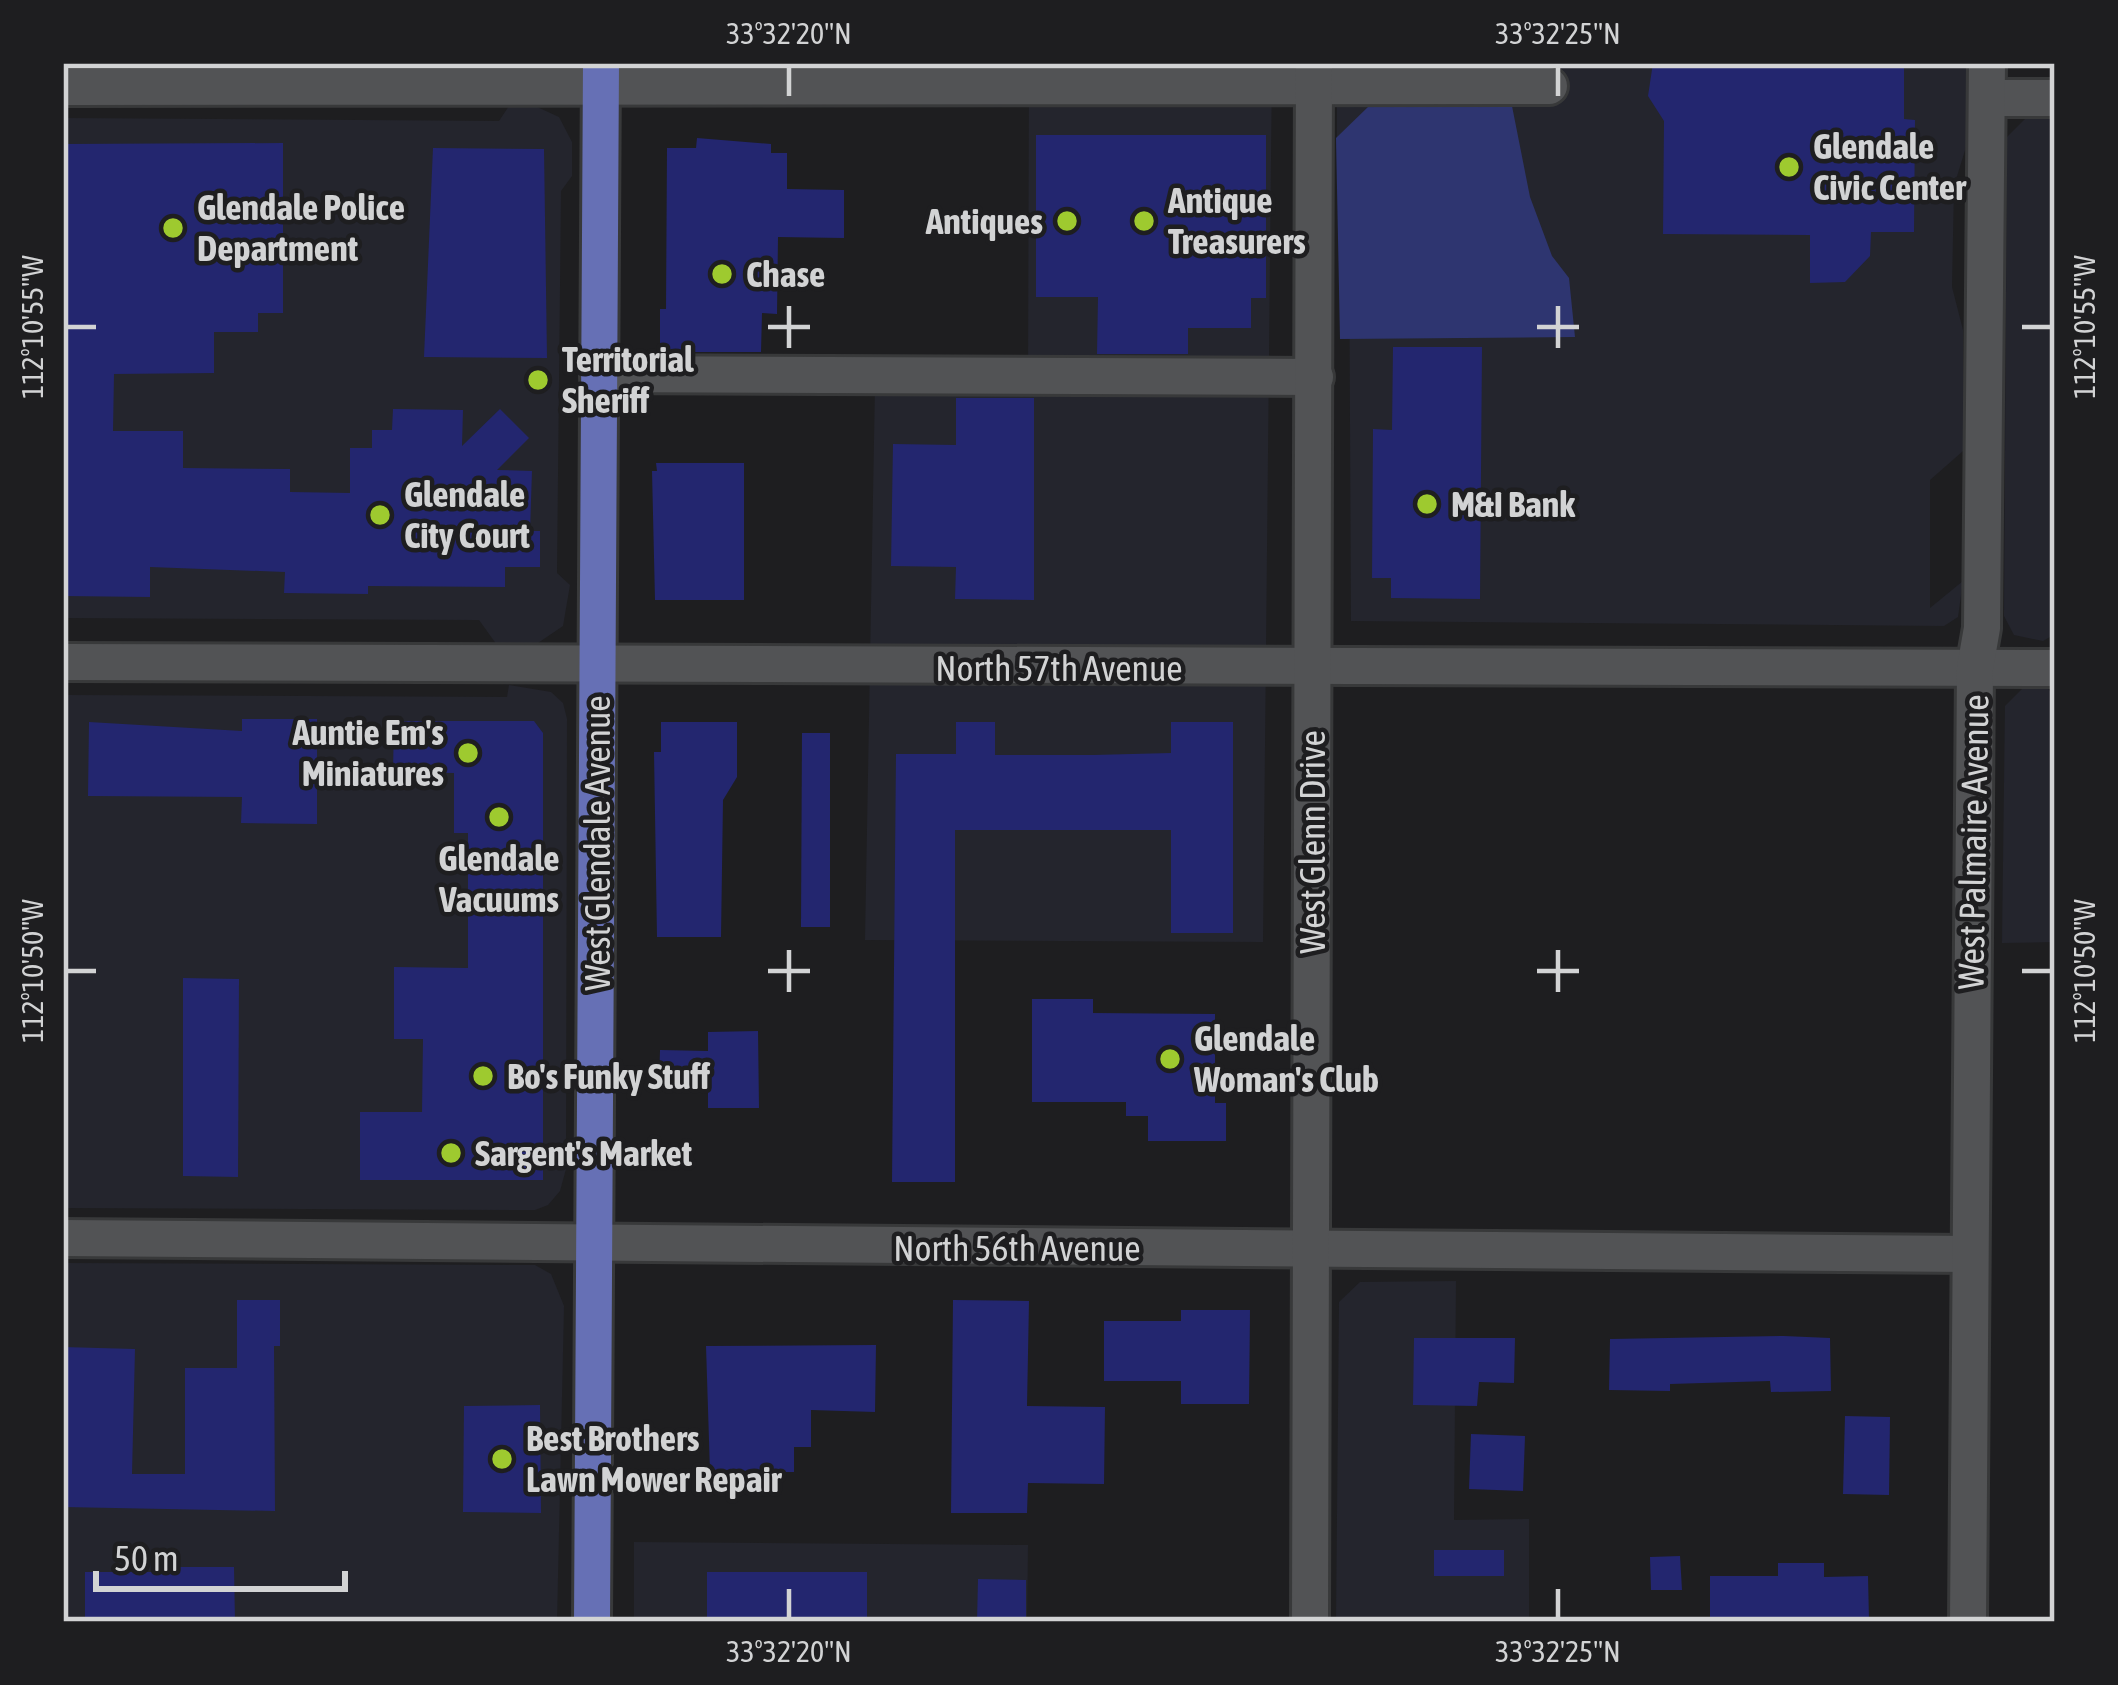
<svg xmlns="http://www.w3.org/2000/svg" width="2118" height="1685" font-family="'Asap Condensed',sans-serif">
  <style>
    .built { fill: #24252d }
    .green { fill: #2e3570 }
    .building { fill: #23266f }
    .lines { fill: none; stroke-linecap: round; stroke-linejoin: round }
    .minor-casing { stroke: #38393a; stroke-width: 42 }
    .major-casing { stroke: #38393a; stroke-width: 42 }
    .minor { stroke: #525355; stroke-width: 36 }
    .major { stroke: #6670b5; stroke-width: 36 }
    .ticks { fill: none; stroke: #d2d3d4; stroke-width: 4.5 }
    .poi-dot { fill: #9eca2f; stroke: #1e1e20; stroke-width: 4.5 }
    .labels { text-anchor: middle; stroke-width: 9; stroke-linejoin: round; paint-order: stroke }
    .poi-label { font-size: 36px; font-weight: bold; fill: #d2d3d4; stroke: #1e1e20; text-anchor: start }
    .street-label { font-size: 36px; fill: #d2d3d4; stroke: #1e1e20 }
    .neatline { fill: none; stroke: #d2d3d4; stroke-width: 4.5 }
    .ticks-label { font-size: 30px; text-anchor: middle; fill: #d2d3d4 }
  </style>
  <rect width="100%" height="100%" fill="#1e1e20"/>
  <!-- built -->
  <g class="built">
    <polygon points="1029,63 1272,63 1263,942 865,940 875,385 1028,383"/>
    <polygon points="1337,63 1966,63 1966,147 1954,186 1952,287 1963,330 1963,451 1930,480 1930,608 1963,581 1958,617 1944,626 1351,621 1349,221 1337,172"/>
    <polygon points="509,106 535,106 559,117 572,142 572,176 561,191 557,573 570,585 563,626 535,645 497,645 479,620 63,618 63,118 499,121"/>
    <polygon points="2027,117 2050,117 2055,122 2055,634 2043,641 2014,635 2004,616 2007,137"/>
    <polygon points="509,685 551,692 563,703 567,719 566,1169 560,1191 548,1205 535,1210 63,1208 63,695 507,697"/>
    <polygon points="2024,687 2047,687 2055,699 2055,942 2002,943 2005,706"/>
    <polygon points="63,1263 535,1265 551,1274 564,1306 557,1622 63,1622"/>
    <polygon points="1456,1281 1454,1520 1529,1519 1529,1622 1336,1622 1339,1302 1360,1282"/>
    <polygon points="634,1542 1028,1545 1027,1622 634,1622"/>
  </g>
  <!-- green -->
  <polygon class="green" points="1369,106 1512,106 1530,197 1552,256 1569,278 1575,337 1340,339 1336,138"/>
  <!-- building -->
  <g class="building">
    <polygon points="1653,63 1904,63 1904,119 1915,120 1914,232 1871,232 1870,256 1845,282 1810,283 1810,235 1663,234 1664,121 1648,96"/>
    <polygon points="1036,135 1266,135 1266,298 1251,298 1251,328 1188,328 1188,354 1097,354 1098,297 1036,297"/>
    <polygon points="697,138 771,144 771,153 787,153 787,189 844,190 844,238 778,237 777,314 762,313 761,352 660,352 660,309 666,309 667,148 696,148"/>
    <polygon points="283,143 283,313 258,313 258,332 214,332 214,373 114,374 113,431 183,431 183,468 290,469 290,492 350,493 350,448 372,448 372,430 392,430 393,409 463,410 462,446 500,409 529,438 497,470 532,471 530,531 540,531 540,567 505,567 505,587 368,586 368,594 284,593 285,572 150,567 150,597 63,596 63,144"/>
    <polygon points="433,148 544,149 547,358 424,357"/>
    <polygon points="1393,347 1482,347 1480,599 1391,598 1391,578 1372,578 1373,429 1392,430"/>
    <polygon points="956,398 1034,398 1034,600 955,599 956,567 891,566 893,444 956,445"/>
    <polygon points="656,463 744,463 744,600 655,600 652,471 657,471"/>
    <polygon points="242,719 317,719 317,824 241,823 242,797 88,796 89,722 242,731"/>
    <polygon points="394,721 534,721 543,733 543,1180 360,1180 360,1112 422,1112 423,1039 394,1039 394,967 468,968 468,833 454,833 454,773 393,772"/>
    <polygon points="661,722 737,722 737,777 723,800 721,937 657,937 654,752 661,752"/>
    <polygon points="956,722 995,722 995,755 1093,755 1171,753 1171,722 1233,722 1233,933 1171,933 1171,830 955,830 955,1182 892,1182 896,754 956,754"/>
    <polygon points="802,733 830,733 830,927 801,927"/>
    <polygon points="183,978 239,979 238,1177 183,1176"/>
    <polygon points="1032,999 1093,999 1093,1013 1215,1014 1215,1103 1226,1103 1226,1141 1148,1141 1148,1116 1126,1116 1126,1102 1032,1102"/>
    <polygon points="758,1031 759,1108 708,1108 708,1087 659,1086 660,1050 708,1051 708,1032"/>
    <polygon points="237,1300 280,1300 280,1346 274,1346 275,1511 63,1507 63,1347 135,1349 132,1474 185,1474 185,1368 237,1368"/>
    <polygon points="953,1300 1029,1301 1027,1406 1105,1407 1104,1484 1028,1483 1027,1513 951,1513"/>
    <polygon points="1181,1310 1250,1310 1249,1404 1181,1404 1181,1381 1104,1381 1104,1321 1181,1321"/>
    <polygon points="1784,1336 1830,1338 1831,1391 1771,1392 1770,1381 1670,1384 1670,1391 1609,1390 1610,1339"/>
    <polygon points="1414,1338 1515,1338 1514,1383 1479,1382 1477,1406 1413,1405"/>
    <polygon points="876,1345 875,1412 811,1410 811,1447 794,1447 794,1472 710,1472 706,1346"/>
    <polygon points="540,1405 541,1513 463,1512 464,1406"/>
    <polygon points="1845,1416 1890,1417 1889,1495 1843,1494"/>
    <polygon points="1471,1434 1525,1436 1523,1491 1469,1489"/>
    <rect x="1434" y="1550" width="70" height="26"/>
    <polygon points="1680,1556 1682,1590 1651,1590 1650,1557"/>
    <polygon points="1778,1563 1824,1563 1824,1577 1868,1576 1869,1620 1710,1622 1710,1576 1778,1576"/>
    <polygon points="159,1567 234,1567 235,1622 85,1622 85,1572 159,1572"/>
    <rect x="707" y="1572" width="160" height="50"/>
    <polygon points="978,1579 1026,1580 1026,1622 977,1622"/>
  </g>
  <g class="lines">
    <defs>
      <g id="minor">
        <polyline points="63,87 1549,86"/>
        <polyline points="1987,98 2055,98"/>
        <polyline points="599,374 1315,377"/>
        <polyline points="63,662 2055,668"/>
        <polyline points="63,1238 1970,1254"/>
        <polyline points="1310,1622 1314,63"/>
        <polyline points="1968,1622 1975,668 1982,628 1987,63"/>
      </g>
      <polyline id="major" points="592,1622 601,63"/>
    </defs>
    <!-- minor casing -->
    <use href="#minor" class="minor-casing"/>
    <!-- major casing -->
    <use href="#major" class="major-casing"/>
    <!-- minor -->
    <use href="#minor" class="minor"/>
    <!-- major -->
    <use href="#major" class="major"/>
  </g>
  <!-- ticks -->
  <path class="ticks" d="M 789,66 L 789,96M 1558,66 L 1558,96M 789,306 L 789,348M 1558,306 L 1558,348M 66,327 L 96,327M 768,327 L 810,327M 1537,327 L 1579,327M 2022,327 L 2052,327M 789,950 L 789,992M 1558,950 L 1558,992M 66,971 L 96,971M 768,971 L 810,971M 1537,971 L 1579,971M 2022,971 L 2052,971M 789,1589 L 789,1619M 1558,1589 L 1558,1619"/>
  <!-- markers -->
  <g class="poi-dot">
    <circle cx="1789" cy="167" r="12"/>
    <circle cx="1067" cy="221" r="12"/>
    <circle cx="1144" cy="221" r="12"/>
    <circle cx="173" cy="228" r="12"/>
    <circle cx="722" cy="274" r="12"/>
    <circle cx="538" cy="380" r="12"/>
    <circle cx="1427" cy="504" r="12"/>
    <circle cx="380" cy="515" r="12"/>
    <circle cx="468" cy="753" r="12"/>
    <circle cx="499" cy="817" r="12"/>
    <circle cx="1170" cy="1059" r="12"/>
    <circle cx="483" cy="1076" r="12"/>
    <circle cx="451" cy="1153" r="12"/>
    <circle cx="502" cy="1459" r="12"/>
  </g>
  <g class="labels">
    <!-- poi labels -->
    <g class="poi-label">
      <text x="1813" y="159">Glendale<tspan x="1813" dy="41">Civic Center</tspan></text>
      <text x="1168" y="213">Antique<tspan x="1168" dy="41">Treasurers</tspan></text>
      <text x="197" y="220">Glendale Police<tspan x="197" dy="41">Department</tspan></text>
      <text x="1043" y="234" text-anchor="end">Antiques</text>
      <text x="746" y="287">Chase</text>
      <text x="562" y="372">Territorial<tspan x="562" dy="41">Sheriff</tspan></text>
      <text x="404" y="507">Glendale<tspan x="404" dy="41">City Court</tspan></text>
      <text x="1451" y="517">M&amp;I Bank</text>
      <text x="444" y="745" text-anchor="end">Auntie Em's<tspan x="444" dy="41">Miniatures</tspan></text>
      <text x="499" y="871" text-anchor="middle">Glendale<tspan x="499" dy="41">Vacuums</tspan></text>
      <text x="1194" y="1051">Glendale<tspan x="1194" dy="41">Woman's Club</tspan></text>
      <text x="507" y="1089">Bo's Funky Stuff</text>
      <text x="475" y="1166">Sargent's Market</text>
      <text x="526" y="1451">Best Brothers<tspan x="526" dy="41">Lawn Mower Repair</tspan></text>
    </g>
    <!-- street labels -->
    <g class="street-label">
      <text x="1059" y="681">North 57th Avenue</text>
      <text transform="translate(1312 842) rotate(-90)" y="13">West Glenn Drive</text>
      <text transform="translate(1973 842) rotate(-89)" y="13">West Palmaire Avenue</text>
      <text transform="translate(597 843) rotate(-90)" y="13">West Glendale Avenue</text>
      <text x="1017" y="1261">North 56th Avenue</text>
    </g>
  </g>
  <!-- border -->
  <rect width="2118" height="1685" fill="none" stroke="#1e1e20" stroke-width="132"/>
  <!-- scale -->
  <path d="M96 1571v18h249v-18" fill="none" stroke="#d2d3d4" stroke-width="6"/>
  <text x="114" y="1571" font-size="36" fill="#d2d3d4" stroke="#1e1e20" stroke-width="9" paint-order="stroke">50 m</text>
  <rect x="66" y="66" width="1986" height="1553" class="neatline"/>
  <g class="ticks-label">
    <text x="789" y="44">33°32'20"N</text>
    <text x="1558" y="44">33°32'25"N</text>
    <text transform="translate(2085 327) rotate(-90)" y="10">112°10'55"W</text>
    <text transform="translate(33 327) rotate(-90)" y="10">112°10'55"W</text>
    <text transform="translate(2085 971) rotate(-90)" y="10">112°10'50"W</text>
    <text transform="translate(33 971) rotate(-90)" y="10">112°10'50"W</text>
    <text x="789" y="1662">33°32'20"N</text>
    <text x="1558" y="1662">33°32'25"N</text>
  </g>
</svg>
